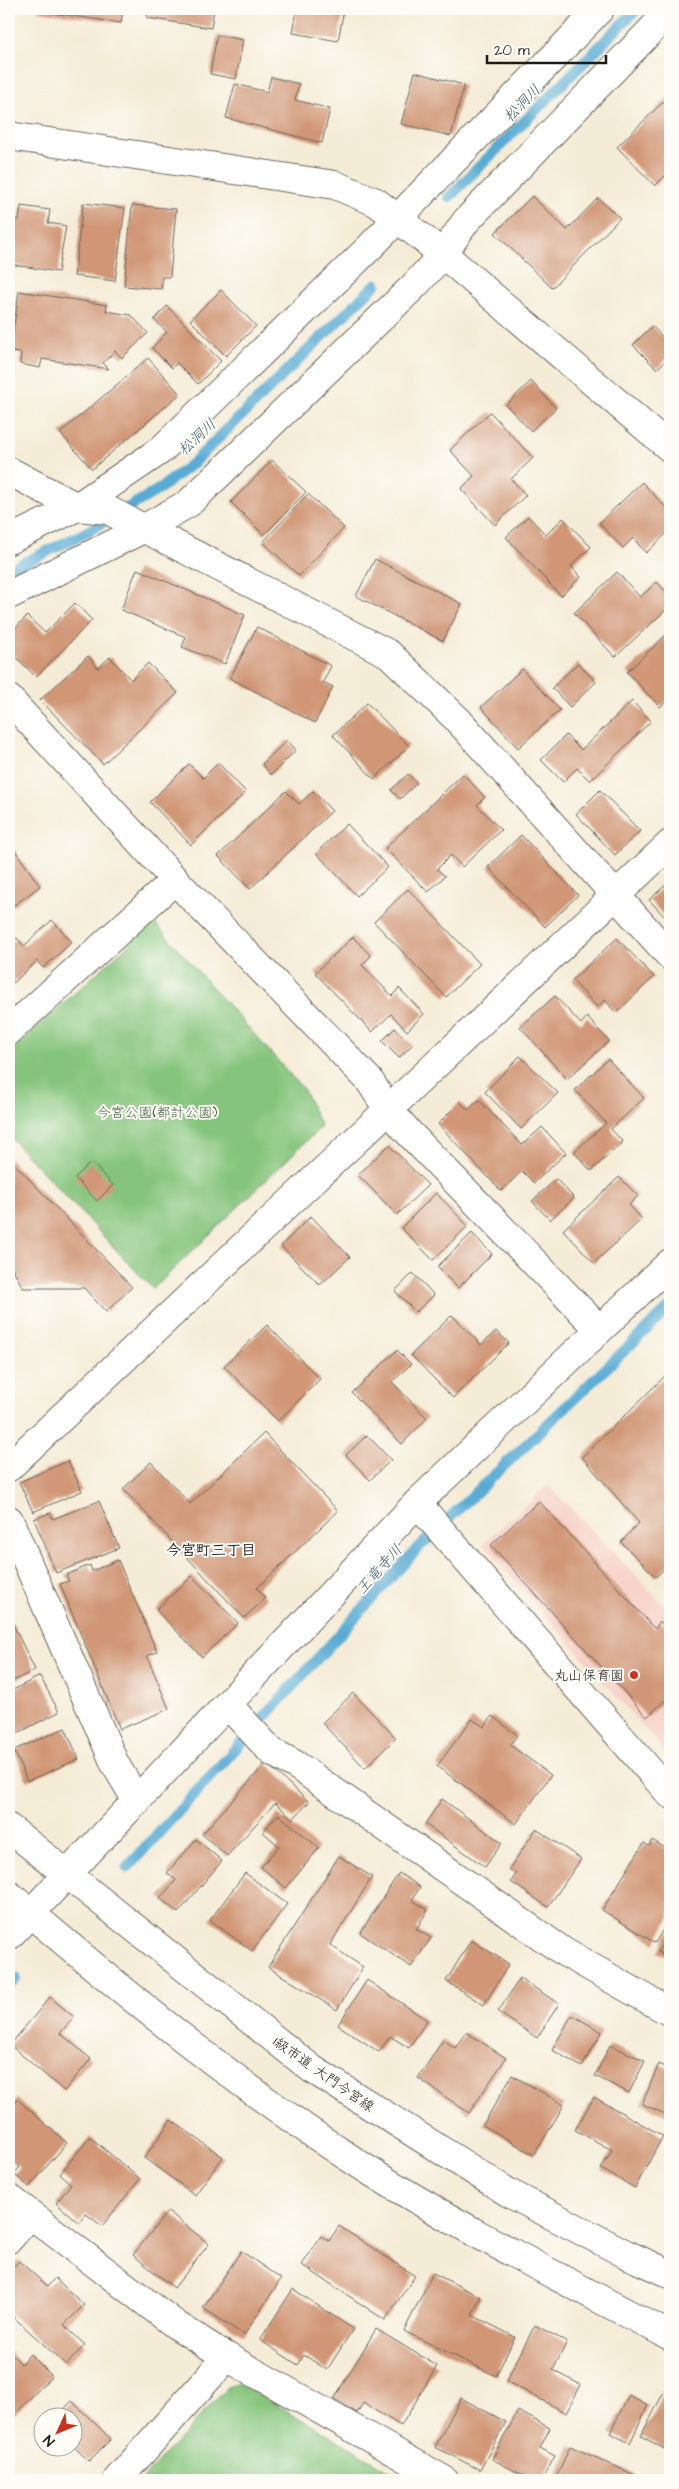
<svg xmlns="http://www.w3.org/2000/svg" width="679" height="2489" font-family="'Architects Daughter','Klee One',sans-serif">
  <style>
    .built { fill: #f7d1c7 }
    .green { fill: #85c47c; stroke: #50704c }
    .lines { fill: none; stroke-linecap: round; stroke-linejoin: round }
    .stream { stroke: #59acd4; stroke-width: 11 }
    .building { fill: #d09676 }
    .minor-casing { stroke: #68655d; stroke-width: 30 }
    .minor { stroke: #fff; stroke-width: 28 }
    .poi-dot { fill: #c8321e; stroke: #fdfcf7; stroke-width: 2 }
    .labels { text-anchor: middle; stroke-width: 4; stroke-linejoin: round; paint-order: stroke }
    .park-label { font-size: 14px; fill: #465f42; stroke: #fdfcf7 }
    .poi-label { font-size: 14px; fill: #1c1c1c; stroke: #fdfcf7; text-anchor: end }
    .street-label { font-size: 14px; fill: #1c1c1c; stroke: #fdfcf7 }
    .water-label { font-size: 15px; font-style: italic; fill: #375d6f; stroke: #fdfcf7 }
    .neighbourhood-label { font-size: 15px; font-weight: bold; fill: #1c1c1c; stroke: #fdfcf7 }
  </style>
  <rect width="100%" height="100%" fill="#fdfcf7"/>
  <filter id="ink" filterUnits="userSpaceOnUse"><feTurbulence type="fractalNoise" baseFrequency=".02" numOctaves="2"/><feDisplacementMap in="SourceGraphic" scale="10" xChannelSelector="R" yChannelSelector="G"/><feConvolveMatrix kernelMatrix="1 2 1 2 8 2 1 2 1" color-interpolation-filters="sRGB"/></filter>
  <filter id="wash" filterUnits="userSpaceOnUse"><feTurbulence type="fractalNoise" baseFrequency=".0096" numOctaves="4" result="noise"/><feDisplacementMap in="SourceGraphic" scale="20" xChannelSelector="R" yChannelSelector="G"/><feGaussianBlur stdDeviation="1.12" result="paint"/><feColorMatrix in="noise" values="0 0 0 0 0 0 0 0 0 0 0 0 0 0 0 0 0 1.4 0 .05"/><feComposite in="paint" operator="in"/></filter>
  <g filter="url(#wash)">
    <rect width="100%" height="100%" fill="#f5ecd7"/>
    <!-- built -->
    <polygon class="built" points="548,1485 664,1605 670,1599 670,1758 483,1544"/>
    <!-- green -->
    <g class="green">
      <polygon points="154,922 304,1090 321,1127 153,1289 9,1136 9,1052"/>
      <polygon points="239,2383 406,2480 142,2480 227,2387"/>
    </g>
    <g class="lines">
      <!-- stream -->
      <g class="stream">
        <polyline points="449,197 637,9"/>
        <polyline points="9,570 83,534 158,490 193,463 376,284"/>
        <polyline points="127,1868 418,1548 670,1307"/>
        <polyline points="9,1986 16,1978"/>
      </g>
    </g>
    <g id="blocks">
      <!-- building -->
      <g class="building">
        <polygon points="38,9 123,9 121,23 38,11"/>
        <polygon points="148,9 214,9 211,28 147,18"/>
        <polygon points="297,9 344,9 338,41 293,33"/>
        <polygon points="217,35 243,40 236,79 210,74"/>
        <polygon points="415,72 464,85 451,136 401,124"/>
        <polygon points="271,77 299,84 295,100 330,109 322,143 226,118 235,84 267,92"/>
        <polygon points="670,95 670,171 655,186 617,147"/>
        <polygon points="532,196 567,230 598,198 620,218 552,288 495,233"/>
        <polygon points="83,203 125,208 115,281 74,276"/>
        <polygon points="132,205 176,209 170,277 162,277 161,289 124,286"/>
        <polygon points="21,206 50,210 48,223 66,226 58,272 9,264 9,219 19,220"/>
        <polygon points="221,290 256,326 226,356 190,320"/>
        <polygon points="19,291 107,305 106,311 131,315 148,333 122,358 115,351 103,363 109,369 42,359 40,368 20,364 21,353 10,352"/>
        <polygon points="167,306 221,361 198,384 177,363 172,368 152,348 167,332 154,320"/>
        <polygon points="652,326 670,345 670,356 657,369 633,345"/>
        <polygon points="148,358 180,394 92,469 60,433"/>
        <polygon points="531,381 556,408 531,431 506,405"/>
        <polygon points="490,412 533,458 511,479 526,495 495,525 461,489 474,476 450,450"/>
        <polygon points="272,460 306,492 264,535 231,502"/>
        <polygon points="642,482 670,512 670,530 646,553 633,538 623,548 599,523"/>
        <polygon points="308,494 344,528 299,576 263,542"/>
        <polygon points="528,516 546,535 563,518 591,547 571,566 581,577 561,596 506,537"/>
        <polygon points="375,559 462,604 443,641 356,596"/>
        <polygon points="137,569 245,615 225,664 182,647 186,637 121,610"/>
        <polygon points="617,572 640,597 657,582 670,596 670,606 615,657 574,613"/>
        <polygon points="75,603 92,620 36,677 9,650 9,635 27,616 45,633"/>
        <polygon points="257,627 331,666 323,682 333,687 315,723 230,678"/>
        <polygon points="669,632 670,698 660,707 627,672"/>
        <polygon points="88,656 98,668 110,657 131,680 148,663 178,693 103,764 40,700"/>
        <polygon points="578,663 596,682 570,707 552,688"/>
        <polygon points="522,669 560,710 518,748 481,707"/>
        <polygon points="632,701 651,721 590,781 577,768 563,782 541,760 566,735 581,750"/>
        <polygon points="367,703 409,746 374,779 333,735"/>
        <polygon points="287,740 296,750 271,775 262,764"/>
        <polygon points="218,763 246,792 191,845 150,802 189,764 203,778"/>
        <polygon points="408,774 417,783 400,799 391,790"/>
        <polygon points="463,774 485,797 477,805 501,830 462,867 451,855 437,869 445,876 428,892 385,848"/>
        <polygon points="600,790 640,831 615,855 576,814"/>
        <polygon points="286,791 299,804 313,791 332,811 250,889 218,856"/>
        <polygon points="347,824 388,867 357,896 316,853"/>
        <polygon points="521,835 578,895 545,927 488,867"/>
        <polygon points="9,842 40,886 9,909"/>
        <polygon points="670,881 670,922 649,900"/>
        <polygon points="408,889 480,964 446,997 374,922"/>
        <polygon points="52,920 72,942 43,968 37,961 13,983 9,979 9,945 17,938 24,946"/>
        <polygon points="353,937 371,956 362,965 392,996 399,988 424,1014 407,1031 391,1014 372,1032 315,973"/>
        <polygon points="617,938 654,977 616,1013 605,1000 597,1007 572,980"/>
        <polygon points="555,996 581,1024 587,1017 609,1041 567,1079 520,1027"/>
        <polygon points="395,1028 412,1045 399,1058 382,1041"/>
        <polygon points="520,1056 558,1093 521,1129 485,1092"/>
        <polygon points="608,1059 644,1098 611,1129 623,1142 591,1171 574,1152 606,1123 575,1090"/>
        <polygon points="479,1100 522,1145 542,1127 566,1153 534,1183 522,1171 501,1191 438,1124 460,1102 468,1110"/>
        <polygon points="389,1145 428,1185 397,1215 358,1175"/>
        <polygon points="9,1158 132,1287 106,1312 84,1288 23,1288 9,1262"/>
        <polygon points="91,1162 113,1185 97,1201 75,1178"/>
        <polygon points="619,1177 638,1196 629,1205 642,1219 594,1263 563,1230"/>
        <polygon points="556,1179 574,1198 550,1220 532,1201"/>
        <polygon points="436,1193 468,1226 433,1260 401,1228"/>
        <polygon points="311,1216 350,1257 320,1285 281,1246"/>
        <polygon points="472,1233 492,1254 458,1288 437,1267"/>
        <polygon points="413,1273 434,1295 416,1312 395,1291"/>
        <polygon points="452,1315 481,1345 496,1331 509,1343 453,1398 411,1355"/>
        <polygon points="267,1325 320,1379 278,1421 224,1366"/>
        <polygon points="397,1350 411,1364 392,1382 427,1418 402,1444 352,1393"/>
        <polygon points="665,1376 670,1381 670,1563 656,1577 621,1542 639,1523 582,1457"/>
        <polygon points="264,1433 338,1511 257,1588 266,1598 244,1618 123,1489 151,1462 190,1504"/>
        <polygon points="367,1435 391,1460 370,1480 346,1455"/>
        <polygon points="68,1461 82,1491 33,1512 19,1482"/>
        <polygon points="99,1501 119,1548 56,1573 34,1519 50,1513 53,1519"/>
        <polygon points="539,1501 655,1629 660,1621 670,1633 670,1696 647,1717 491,1545"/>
        <polygon points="118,1560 157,1652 147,1656 169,1709 120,1729 60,1584 69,1581 66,1575 90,1565 92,1571"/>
        <polygon points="192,1576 238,1623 202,1657 156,1610"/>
        <polygon points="12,1622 35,1670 9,1683 9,1624"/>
        <polygon points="40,1676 59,1712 16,1734 9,1720 9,1692"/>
        <polygon points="353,1693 396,1738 365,1768 322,1723"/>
        <polygon points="492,1716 517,1735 510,1745 551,1775 516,1824 437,1766 472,1719 484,1727"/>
        <polygon points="65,1728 79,1759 27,1781 14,1750"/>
        <polygon points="266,1763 309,1802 293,1819 275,1803 227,1856 202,1834"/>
        <polygon points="442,1799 502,1843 485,1867 425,1824"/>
        <polygon points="278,1814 319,1848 286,1888 261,1867 279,1846 263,1832"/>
        <polygon points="536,1829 581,1859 548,1907 511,1882 516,1874 509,1869"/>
        <polygon points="196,1839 222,1861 178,1913 160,1898 176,1880 167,1873"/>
        <polygon points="652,1840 670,1851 670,1918 655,1943 602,1910 644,1843 649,1846"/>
        <polygon points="339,1856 372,1877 330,1945 363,1967 337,2010 268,1967"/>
        <polygon points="245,1873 287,1904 252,1951 210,1920"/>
        <polygon points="399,1873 420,1887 412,1900 428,1910 416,1929 431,1938 411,1967 360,1933"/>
        <polygon points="670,1929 670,1959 658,1952"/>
        <polygon points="471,1940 509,1964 484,2005 446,1981"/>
        <polygon points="520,1978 559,2004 537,2038 498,2012"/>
        <polygon points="367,1980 427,2020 409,2048 390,2036 379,2052 338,2025"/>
        <polygon points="50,1997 74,2017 60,2033 91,2059 64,2091 10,2045"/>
        <polygon points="572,2015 602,2032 582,2067 552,2050"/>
        <polygon points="466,2032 506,2058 469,2113 418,2078 443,2040 455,2048"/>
        <polygon points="610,2045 645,2061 629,2093 595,2076"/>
        <polygon points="659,2064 670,2069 670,2116 642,2104"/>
        <polygon points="512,2075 564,2105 534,2155 483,2125"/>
        <polygon points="594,2097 663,2136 635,2188 601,2169 612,2150 575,2130"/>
        <polygon points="17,2099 67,2143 29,2187 14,2174 20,2167 9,2158 9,2108"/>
        <polygon points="171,2120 223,2157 195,2195 144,2158"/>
        <polygon points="90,2137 140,2179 102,2226 86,2214 79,2223 56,2203 71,2184 60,2174"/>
        <polygon points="168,2211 209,2244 174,2288 133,2255"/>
        <polygon points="339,2226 415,2276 385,2320 302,2265 321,2236 329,2241"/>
        <polygon points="241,2251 281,2279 244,2335 203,2308"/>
        <polygon points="19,2261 47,2286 55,2278 84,2305 64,2325 85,2345 66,2365 9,2313 9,2272"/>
        <polygon points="433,2273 481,2297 472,2315 515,2337 496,2376 404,2331"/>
        <polygon points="293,2289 353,2329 327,2370 304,2355 298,2365 260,2340"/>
        <polygon points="535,2325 567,2342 553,2370 581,2385 566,2413 506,2381"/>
        <polygon points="376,2329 437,2366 401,2426 363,2403 357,2413 334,2399"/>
        <polygon points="9,2351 21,2364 30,2354 52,2376 12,2417 9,2414"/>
        <polygon points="667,2386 670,2388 670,2452 641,2436"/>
        <polygon points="629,2395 648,2405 630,2443 610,2433"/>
        <polygon points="461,2398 506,2422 480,2470 435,2447"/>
        <polygon points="72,2401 111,2439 89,2461 72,2445 72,2416 57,2416"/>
        <polygon points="518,2411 550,2428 540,2448 555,2456 542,2480 532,2480 492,2459"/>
        <polygon points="570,2446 646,2480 555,2480"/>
      </g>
    </g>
  </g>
  <g filter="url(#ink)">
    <use href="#blocks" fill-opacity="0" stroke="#68655d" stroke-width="1"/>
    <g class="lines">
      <defs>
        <g id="minor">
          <polyline points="9,136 335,185 376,202 443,254 670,448"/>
          <polyline points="9,471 77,507 108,510 389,654 458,720 670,956"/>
          <polyline points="9,540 77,507 161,450 371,246 600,9"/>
          <polyline points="9,595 143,529 189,503 415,285 443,254 466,221 670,11"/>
          <polyline points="9,699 175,880 369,1080 387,1108 409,1133 599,1329"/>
          <polyline points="9,1031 175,880"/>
          <polyline points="9,1467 670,844"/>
          <polyline points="417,1503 670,1794"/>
          <polyline points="9,1520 115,1764 137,1801"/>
          <polyline points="228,1705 272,1752 296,1765 564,1952 670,2012"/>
          <polyline points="9,1828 312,2069 509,2193 626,2254 670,2274"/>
          <path d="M 9,1895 C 124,1993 241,2089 368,2170 C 465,2231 569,2282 670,2336"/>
          <polyline points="9,1936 417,1503 670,1263"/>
          <polyline points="9,2198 176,2325 227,2357 444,2480"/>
          <polyline points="9,2239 30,2215"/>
          <polyline points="117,2480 227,2357"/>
        </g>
      </defs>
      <!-- minor casing -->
      <use href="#minor" class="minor-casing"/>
      <!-- minor -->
      <use href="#minor" class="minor"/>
    </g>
  </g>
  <!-- markers -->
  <circle class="poi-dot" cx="634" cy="1675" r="5"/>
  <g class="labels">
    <!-- park labels -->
    <g class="park-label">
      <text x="157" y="1117">今宮公園(都計公園)</text>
    </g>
    <!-- poi labels -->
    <g class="poi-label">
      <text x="624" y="1680">丸山保育園</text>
    </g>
    <!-- street labels -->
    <g class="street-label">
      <text transform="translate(324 2074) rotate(35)" y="5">1級市道 大門今宮線</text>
    </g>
    <!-- water labels -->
    <g class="water-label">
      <text transform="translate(522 103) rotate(-45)" y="5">松洞川</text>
      <text transform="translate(197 437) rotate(-43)" y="5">松洞川</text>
      <text transform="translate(379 1569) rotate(-48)" y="5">王竜寺川</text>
    </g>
    <!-- neighbourhood labels -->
    <g class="neighbourhood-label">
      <text x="211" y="1555">今宮町三丁目</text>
    </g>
  </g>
  <!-- margin -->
  <rect width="679" height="2489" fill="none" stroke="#fdfcf7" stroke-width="30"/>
  <!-- north arrow -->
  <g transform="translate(58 2432) rotate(226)"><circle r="24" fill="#fdfcf7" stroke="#a3a29f"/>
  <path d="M0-4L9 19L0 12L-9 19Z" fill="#c8321e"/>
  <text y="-8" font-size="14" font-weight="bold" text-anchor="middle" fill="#1c1c1c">N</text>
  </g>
  <!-- scale -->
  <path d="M487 55v8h119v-8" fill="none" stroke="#1c1c1c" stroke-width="2.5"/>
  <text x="494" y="55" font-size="15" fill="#1c1c1c" stroke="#fdfcf7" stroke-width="4" paint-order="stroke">20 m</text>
</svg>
